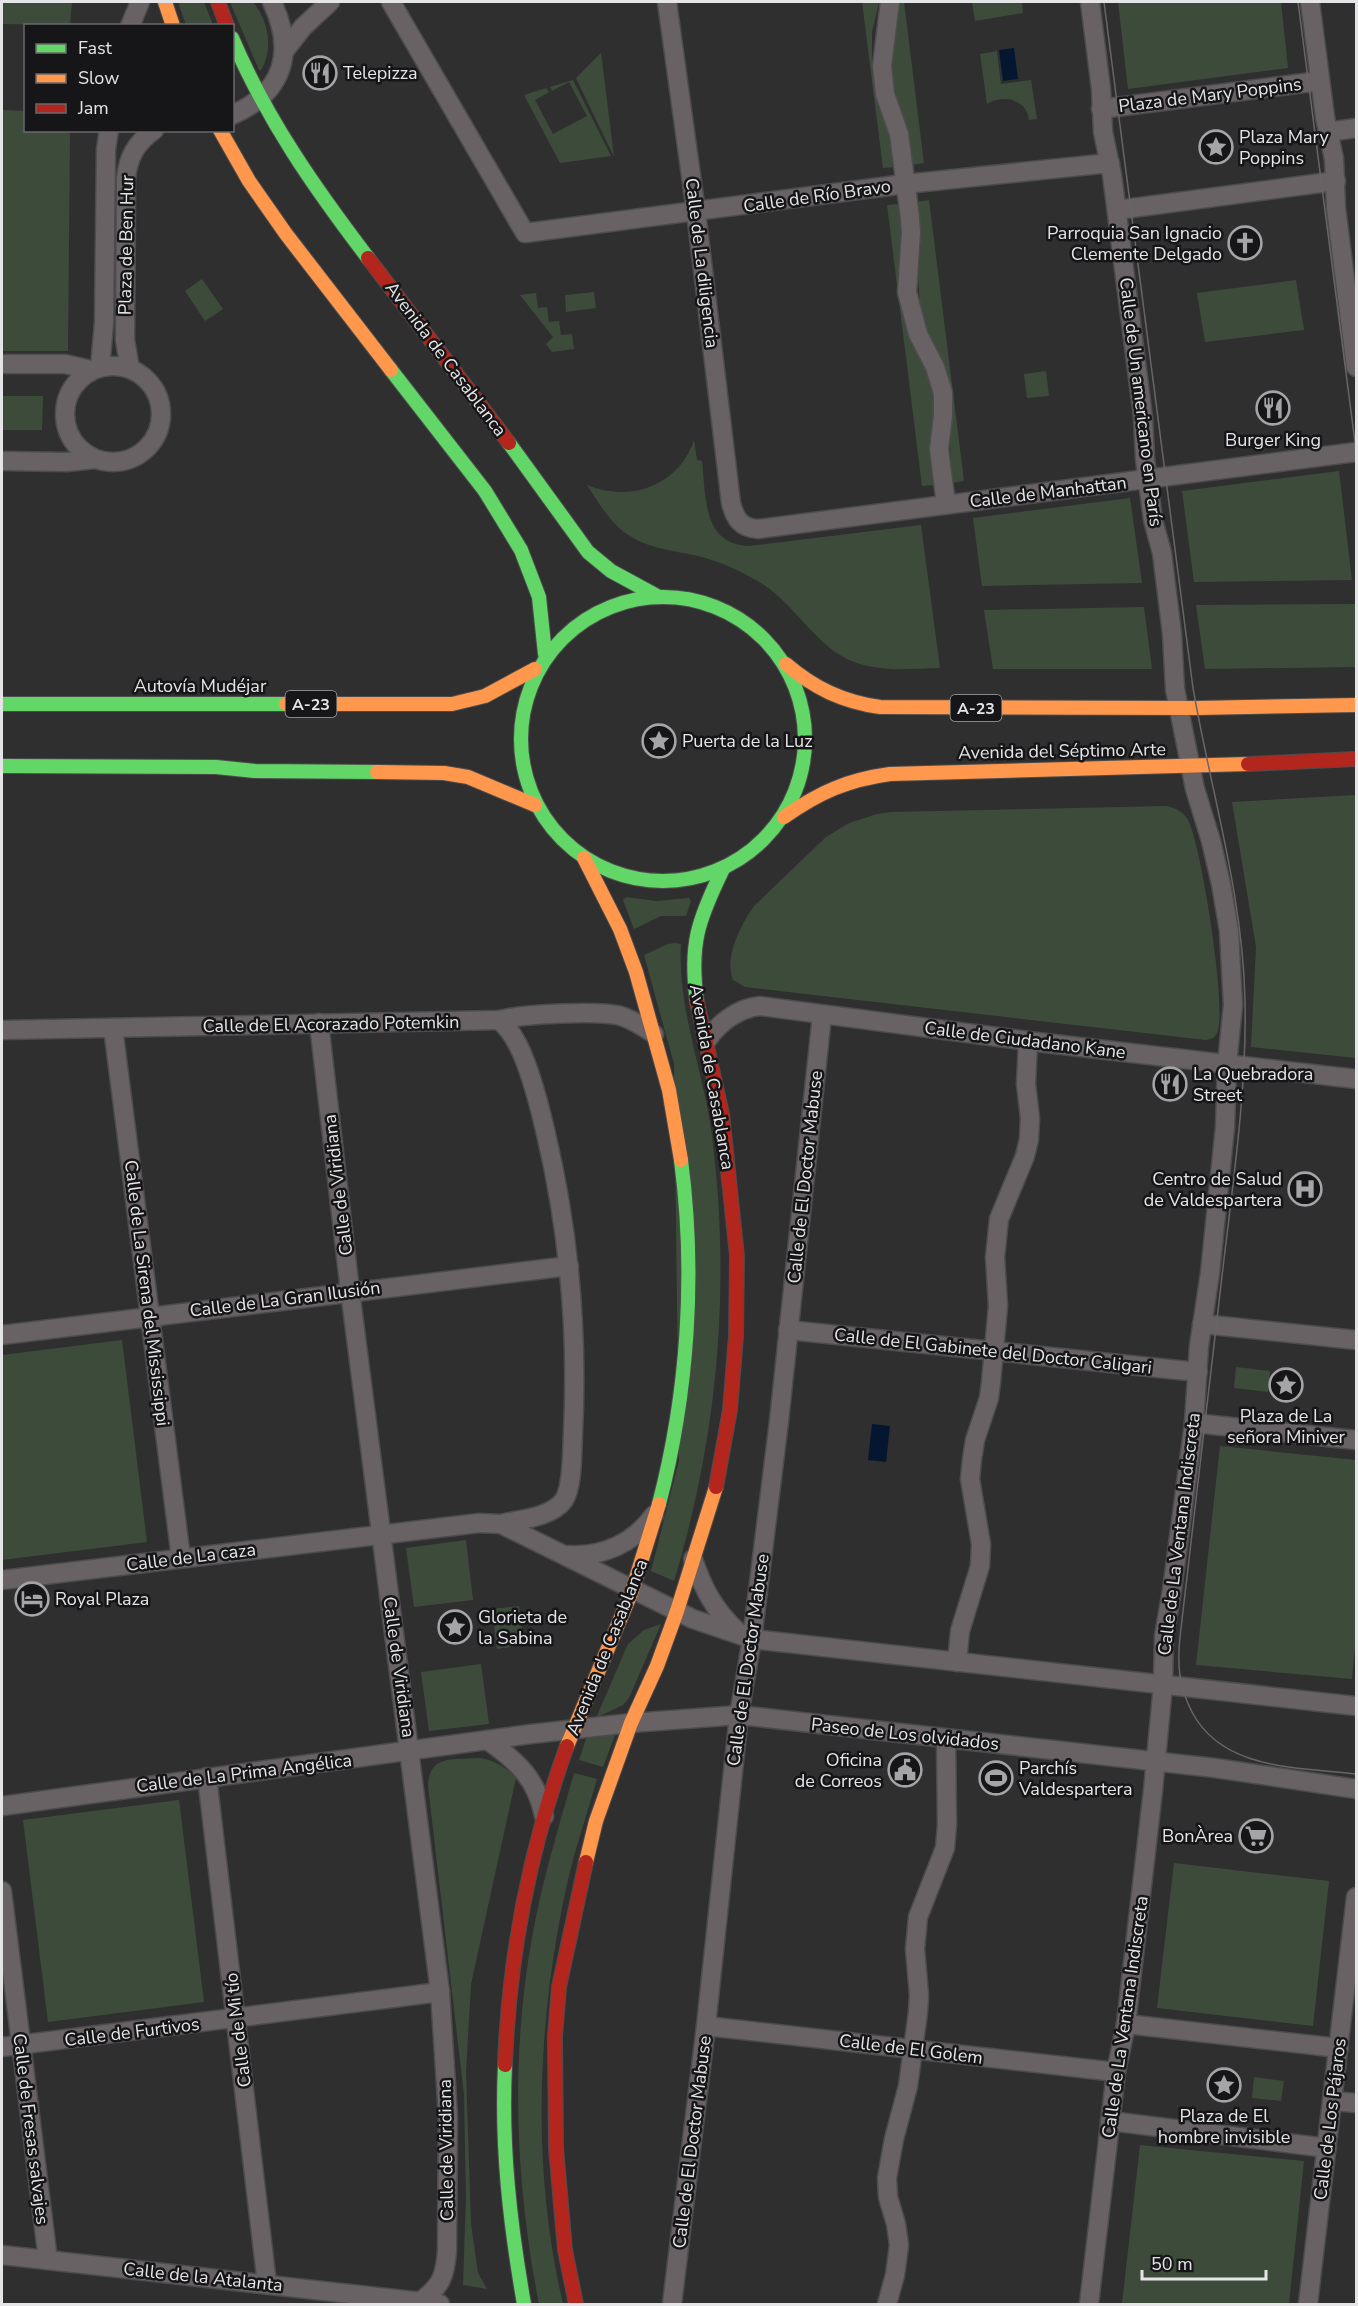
<svg xmlns="http://www.w3.org/2000/svg" width="1358" height="2306" font-family="'Nunito Sans',sans-serif">
  <style>
    .green { fill: #3d4c3a }
    .water { fill: #041630 }
    .lines { fill: none; stroke-linecap: round; stroke-linejoin: round }
    .street-casing { stroke: #4c4c4d; stroke-width: 21 }
    .fast-casing { stroke: #4c4c4d; stroke-width: 16 }
    .slow-casing { stroke: #4c4c4d; stroke-width: 16 }
    .jam-casing { stroke: #4c4c4d; stroke-width: 16 }
    .street { stroke: #696264; stroke-width: 18 }
    .fast { stroke: #63d668; stroke-width: 14 }
    .slow { stroke: #ff974d; stroke-width: 14 }
    .jam { stroke: #b3261e; stroke-width: 14 }
    .tram { stroke: #696566; stroke-width: 1.5 }
    .labels { text-anchor: middle; stroke-width: 5; stroke-linejoin: round; paint-order: stroke }
    .shield { fill: #161618; stroke: #a7a7a9; stroke-width: 1.5 }
    .shield-label { font-size: 16px; font-weight: bold; fill: #e5e5e7 }
    .poi-label { font-size: 18px; fill: #e5e5e7; stroke: #161618; text-anchor: start }
    .street-label { font-size: 18px; fill: #e5e5e7; stroke: #161618 }
  </style>
  <rect width="100%" height="100%" fill="#2f2f30"/>
  <!-- green -->
  <g class="green">
    <polygon points="2,2 72,2 70,25 2,24"/>
    <polygon points="178,2 204,2 213,25 186,25"/>
    <path d="M 230,2 L 253,2 C 268,20 274,48 261,70 L 259,70 Z"/>
    <polygon points="862,2 879,2 872,32 872,71 878,102 889,131 894,167 883,168"/>
    <polygon points="898,2 904,2 924,163 912,165 907,128 897,99 890,70"/>
    <polygon points="972,2 1022,2 1023,13 975,21"/>
    <polygon points="1118,2 1281,2 1288,68 1128,89"/>
    <path d="M 997,51 L 1001,84 L 1031,80 L 1037,119 L 1029,120 C 1027,99 1003,94 987,104 L 980,54 Z"/>
    <polygon points="601,53 614,157 576,78"/>
    <polygon points="573,80 611,156 560,163 524,95 546,88 549,92 535,100 553,134 587,116 569,82 552,91 550,87"/>
    <polygon points="2,110 25,111 26,130 70,131 68,351 2,351"/>
    <polygon points="929,200 964,481 952,483 950,445 953,399 946,368 927,330 920,303 918,278 921,241 917,202"/>
    <polygon points="899,204 902,230 899,283 901,304 907,329 928,373 933,390 934,413 931,452 934,485 922,486 887,205"/>
    <polygon points="202,279 223,309 205,321 185,291"/>
    <polygon points="1296,280 1304,330 1205,342 1197,293"/>
    <polygon points="594,292 596,308 566,312 565,295"/>
    <polygon points="536,293 538,308 547,307 549,322 559,321 561,335 572,334 574,349 552,352 546,344 553,337 520,295"/>
    <polygon points="1046,371 1049,396 1027,398 1024,374"/>
    <polygon points="2,396 43,396 42,430 2,430"/>
    <path d="M 694,440 L 697,460 L 702,461 C 706,495 702,545 749,546 L 921,525 L 940,668 C 911,669 881,672 854,662 C 816,647 797,607 764,585 C 745,573 724,563 702,557 C 670,549 643,550 617,526 C 605,514 596,499 587,485 C 629,503 679,486 694,440 Z"/>
    <polygon points="1339,471 1352,580 1194,582 1182,491"/>
    <polygon points="1130,498 1142,583 982,586 973,518"/>
    <polygon points="1355,604 1356,667 1205,669 1196,605"/>
    <polygon points="1144,607 1152,669 993,669 984,610"/>
    <polygon points="1356,795 1356,1058 1251,1047 1256,947 1232,802"/>
    <path d="M 1167,806 C 1176,808 1185,813 1189,822 C 1201,847 1228,1011 1217,1033 C 1215,1038 1211,1039 1206,1040 L 745,987 L 733,980 C 724,956 741,925 754,906 L 826,837 L 849,823 L 877,814 L 891,812 Z"/>
    <polygon points="626,897 656,901 689,898 691,901 686,916 661,916 634,929 623,900"/>
    <path d="M 675,943 L 681,944 C 677,1009 704,1072 712,1136 C 731,1287 718,1436 674,1581 L 651,1571 L 679,1461 L 674,1064 L 644,955 L 668,944 Z"/>
    <polygon points="122,1340 147,1542 2,1560 2,1355"/>
    <polygon points="1236,1367 1270,1371 1268,1392 1234,1388"/>
    <polygon points="1220,1446 1356,1460 1356,1637 1352,1679 1196,1665"/>
    <polygon points="466,1540 473,1600 414,1607 406,1548"/>
    <polygon points="519,1606 524,1645 497,1649 492,1609"/>
    <polygon points="661,1624 629,1698 623,1705 596,1718 628,1644 644,1630"/>
    <polygon points="481,1664 489,1724 429,1731 421,1672"/>
    <polygon points="615,1735 603,1767 579,1760 587,1736"/>
    <path d="M 479,1758 C 495,1760 505,1767 516,1778 L 471,1984 L 466,2072 L 471,2224 L 478,2273 L 487,2289 L 463,2285 L 466,2197 L 464,2095 L 428,1786 C 429,1754 454,1760 479,1758 Z"/>
    <path d="M 574,1773 L 597,1779 C 587,1814 575,1849 567,1884 C 537,2021 531,2168 563,2304 L 539,2304 C 515,2182 510,2055 533,1932 C 543,1878 559,1826 574,1773 Z"/>
    <polygon points="179,1800 204,2002 48,2022 23,1820"/>
    <polygon points="1174,1863 1329,1881 1313,2026 1157,2008"/>
    <polygon points="1254,2077 1284,2081 1281,2101 1252,2098"/>
    <polygon points="1140,2145 1304,2161 1289,2304 1122,2304"/>
  </g>
  <!-- water -->
  <g class="water">
    <polygon points="1014,48 1018,79 1003,81 999,50"/>
    <polygon points="872,1424 890,1426 886,1462 868,1460"/>
  </g>
  <g class="lines">
    <defs>
      <g id="street">
        <polyline points="391,2 525,233 905,184 1110,163"/>
        <path d="M 667,2 L 696,212 L 731,503 C 735,519 741,528 758,529 L 1356,452"/>
        <polyline points="890,2 882,66 885,94 899,134 910,218 911,233 907,292 918,334 935,367 943,393 943,416 939,449 946,504"/>
        <polyline points="1310,2 1325,117 1334,159 1336,208 1356,367"/>
        <polyline points="130,26 140,2"/>
        <polyline points="285,50 303,27 330,2"/>
        <polyline points="1101,109 1320,81"/>
        <path d="M 232,115 C 285,92 295,51 272,2"/>
        <polyline points="1328,132 1356,128"/>
        <polyline points="1117,210 1336,181"/>
        <polyline points="2,364 65,364 91,370"/>
        <circle cx="113" cy="414" r="48"/>
        <polyline points="100,367 104,323 106,149 109,130"/>
        <path d="M 130,369 L 125,340 L 126,179 C 128,157 136,143 154,130"/>
        <polyline points="2,461 67,462 95,459"/>
        <path d="M 500,1020 C 505,1026 511,1032 514,1038 C 528,1060 540,1108 546,1134 C 569,1232 578,1332 573,1433 C 572,1451 573,1486 564,1500 C 551,1518 520,1519 501,1524"/>
        <path d="M 319,1023 L 350,1291 L 440,1992 L 448,2116 L 447,2251 C 445,2277 441,2286 420,2302"/>
        <polyline points="113,1028 181,1558"/>
        <path d="M 2,1030 L 500,1020 C 523,1014 600,1010 621,1016 C 633,1020 644,1027 654,1034"/>
        <path d="M 707,1040 C 719,1023 738,1008 760,1006 L 1028,1041 L 1356,1079"/>
        <polyline points="1202,1324 1356,1340"/>
        <polyline points="788,1330 1198,1372"/>
        <polyline points="2,1335 569,1266"/>
        <polyline points="1194,1423 1356,1440"/>
        <path d="M 569,1555 C 603,1557 634,1543 654,1515"/>
        <path d="M 693,1559 C 703,1589 715,1611 738,1632"/>
        <polyline points="2,1580 479,1523 501,1524 693,1619 752,1639 1356,1706"/>
        <polyline points="957,1662 960,1631 980,1566 981,1544 970,1479 972,1459 975,1440 989,1398 991,1382 998,1306 995,1257 999,1219 1025,1156 1029,1139 1030,1118 1026,1084 1028,1041"/>
        <path d="M 487,1740 C 517,1761 537,1779 544,1816"/>
        <polyline points="207,1777 267,2284"/>
        <polyline points="2,1806 531,1734 631,1723 739,1715 1215,1768 1356,1789"/>
        <polyline points="2,1891 48,2260"/>
        <polyline points="1126,2024 1339,2048"/>
        <polyline points="706,2026 1116,2072"/>
        <polyline points="2,2047 440,1992"/>
        <polyline points="1333,2101 1356,2103"/>
        <polyline points="1110,2121 1327,2148"/>
        <polyline points="2,2255 440,2304"/>
        <polyline points="672,2304 706,2026 739,1715 752,1639 779,1421 822,1015"/>
        <polyline points="887,2304 895,2275 899,2245 896,2224 888,2197 887,2178 894,2139 908,2086 918,2012 919,1995 915,1949 918,1917 945,1848 947,1824 946,1739"/>
        <polyline points="1089,2304 1116,2072 1126,2024 1153,1790 1163,1685 1164,1636 1172,1590 1194,1423 1199,1346 1210,1273 1225,1127 1227,1064 1233,1005 1229,931 1221,884 1211,841 1195,789 1175,689 1172,634 1162,553 1153,520 1145,459 1143,417 1112,175 1103,132 1101,89 1090,2"/>
        <polyline points="1308,2304 1356,1897"/>
      </g>
      <g id="fast">
        <path d="M 232,38 C 267,120 314,187 368,258"/>
        <polyline points="391,370 485,491 521,550 539,597 545,654"/>
        <polyline points="509,443 588,552 611,571 657,596"/>
        <circle cx="663" cy="739" r="142"/>
        <polyline points="2,704 286,704"/>
        <polyline points="2,766 216,767 255,771 377,772"/>
        <path d="M 697,1002 C 689,945 698,920 723,869"/>
        <path d="M 659,1504 C 688,1393 696,1274 681,1160"/>
        <path d="M 505,2065 C 501,2146 510,2224 524,2304"/>
      </g>
      <g id="slow">
        <polyline points="165,2 173,26"/>
        <polyline points="220,130 249,181 286,234 391,370"/>
        <path d="M 786,664 C 814,688 843,702 880,707 L 1197,708 L 1356,705"/>
        <polyline points="286,704 452,704 485,696 535,669"/>
        <polyline points="377,772 444,773 468,777 535,805"/>
        <path d="M 784,817 C 820,792 847,780 890,774 L 1248,764"/>
        <polyline points="584,858 620,929 636,972 669,1090 681,1160"/>
        <polyline points="567,1746 632,1591 659,1504"/>
        <polyline points="586,1862 596,1821 631,1723 657,1666 677,1611 716,1487"/>
      </g>
      <g id="jam">
        <polyline points="218,2 227,26"/>
        <polyline points="368,258 509,443"/>
        <polyline points="1248,764 1356,759"/>
        <polyline points="697,1002 722,1114 737,1256 736,1336 730,1410 716,1487"/>
        <path d="M 505,2065 C 509,1956 530,1848 567,1746"/>
        <polyline points="576,2304 565,2250 556,2148 555,2036 559,1987 586,1862"/>
      </g>
    </defs>
    <!-- street casing -->
    <use href="#street" class="street-casing"/>
    <!-- fast casing -->
    <use href="#fast" class="fast-casing"/>
    <!-- slow casing -->
    <use href="#slow" class="slow-casing"/>
    <!-- jam casing -->
    <use href="#jam" class="jam-casing"/>
    <!-- street -->
    <use href="#street" class="street"/>
    <!-- fast -->
    <use href="#fast" class="fast"/>
    <!-- slow -->
    <use href="#slow" class="slow"/>
    <!-- jam -->
    <use href="#jam" class="jam"/>
    <!-- tram -->
    <g class="tram">
      <path d="M 1104,2 L 1193,688 C 1211,792 1243,894 1245,1001 C 1247,1084 1234,1176 1224,1259 C 1210,1385 1195,1511 1180,1637 C 1177,1665 1179,1687 1192,1712 C 1223,1771 1299,1767 1356,1774"/>
      <polyline points="1298,2 1356,450"/>
    </g>
  </g>
  <!-- icons -->
  <defs>
    <symbol id="restaurant-ring" viewBox="-11 -11 22 22"><circle r="9.5" fill="#161618" stroke="#a5a5a7" stroke-width="1.5"/><path d="M-5-6h1v4h1v-4h1v4h1v-4h1v5L-1.5 .5V6h-2V.5L-5-1ZM5-6V6H3V1.5H1.5Q1.5-4 5-6Z" fill="#a5a5a7"/></symbol>
    <symbol id="sight-ring" viewBox="-11 -11 22 22"><circle r="9.5" fill="#161618" stroke="#a5a5a7" stroke-width="1.5"/><path d="M0-6L1.8-2.2L6-1.7L2.9 1.2L3.7 5.4L0 3.3L-3.7 5.4L-2.9 1.2L-6-1.7L-1.8-2.2Z" fill="#a5a5a7"/></symbol>
    <symbol id="church-ring" viewBox="-11 -11 22 22"><circle r="9.5" fill="#161618" stroke="#a5a5a7" stroke-width="1.5"/><path d="M-1.2-6h2.4v3.5h3.3v2.4h-3.3V6h-2.4V-.1h-3.3v-2.4h3.3Z" fill="#a5a5a7"/></symbol>
    <symbol id="hospital-ring" viewBox="-11 -11 22 22"><circle r="9.5" fill="#161618" stroke="#a5a5a7" stroke-width="1.5"/><path d="M-5-5h3v3.5h4V-5h3V5h-3V1.5h-4V5h-3Z" fill="#a5a5a7"/></symbol>
    <symbol id="hotel-ring" viewBox="-11 -11 22 22"><circle r="9.5" fill="#161618" stroke="#a5a5a7" stroke-width="1.5"/><path d="M-6-4.5h1.5V1H6V5H4.5V3h-9V5H-6ZM-4 0a1.8 1.8 0 1 1 3.6 0ZM.5 0V-2.5h3Q6-2.5 6 0Z" fill="#a5a5a7"/></symbol>
    <symbol id="civic-ring" viewBox="-11 -11 22 22"><circle r="9.5" fill="#161618" stroke="#a5a5a7" stroke-width="1.5"/><path d="M-.6-6.5H3V-4.5H.6V-3L4-1V1h2V6H-6V1h2V-1L-.6-3ZM-1.2 2.5V6h2.4V2.5Z" fill="#a5a5a7"/></symbol>
    <symbol id="stadium-ring" viewBox="-11 -11 22 22"><circle r="9.5" fill="#161618" stroke="#a5a5a7" stroke-width="1.5"/><path d="M0-5a6.5 5 0 1 0 0 10a6.5 5 0 1 0 0-10ZM-3.5-1.8h7v3.6h-7Z" fill="#a5a5a7"/></symbol>
    <symbol id="supermarket-ring" viewBox="-11 -11 22 22"><circle r="9.5" fill="#161618" stroke="#a5a5a7" stroke-width="1.5"/><path d="M-6-5.5h2.5l.6 2H6L4.5 2H-2.5L-4.4-4H-6ZM-1.5 3.2a1.3 1.3 0 1 0 .1 0ZM3 3.2a1.3 1.3 0 1 0 .1 0Z" fill="#a5a5a7"/></symbol>
  </defs>
  <g fill-rule="evenodd">
    <use href="#restaurant-ring" x="301" y="54" width="38" height="38"/>
    <use href="#sight-ring" x="1197" y="128" width="38" height="38"/>
    <use href="#church-ring" x="1226" y="224" width="38" height="38"/>
    <use href="#restaurant-ring" x="1254" y="389" width="38" height="38"/>
    <use href="#sight-ring" x="640" y="722" width="38" height="38"/>
    <use href="#restaurant-ring" x="1151" y="1065" width="38" height="38"/>
    <use href="#hospital-ring" x="1286" y="1170" width="38" height="38"/>
    <use href="#sight-ring" x="1267" y="1366" width="38" height="38"/>
    <use href="#hotel-ring" x="13" y="1580" width="38" height="38"/>
    <use href="#sight-ring" x="436" y="1608" width="38" height="38"/>
    <use href="#civic-ring" x="886" y="1751" width="38" height="38"/>
    <use href="#stadium-ring" x="977" y="1759" width="38" height="38"/>
    <use href="#supermarket-ring" x="1237" y="1817" width="38" height="38"/>
    <use href="#sight-ring" x="1205" y="2066" width="38" height="38"/>
  </g>
  <g class="labels">
    <!-- shield labels -->
    <g class="shield">
      <rect x="285.5" y="691" width="51" height="26" rx="4.5"/>
      <rect x="950.5" y="695" width="51" height="26" rx="4.5"/>
    </g>
    <g class="shield-label">
      <text x="311" y="710">A-23</text>
      <text x="976" y="714">A-23</text>
    </g>
    <!-- poi labels -->
    <g class="poi-label">
      <text x="343" y="79">Telepizza</text>
      <text x="1239" y="143">Plaza Mary<tspan x="1239" dy="21">Poppins</tspan></text>
      <text x="1222" y="239" text-anchor="end">Parroquia San Ignacio<tspan x="1222" dy="21">Clemente Delgado</tspan></text>
      <text x="1273" y="446" text-anchor="middle">Burger King</text>
      <text x="682" y="747">Puerta de la Luz</text>
      <text x="1193" y="1080">La Quebradora<tspan x="1193" dy="21">Street</tspan></text>
      <text x="1282" y="1185" text-anchor="end">Centro de Salud<tspan x="1282" dy="21">de Valdespartera</tspan></text>
      <text x="1286" y="1422" text-anchor="middle">Plaza de La<tspan x="1286" dy="21">señora Miniver</tspan></text>
      <text x="55" y="1605">Royal Plaza</text>
      <text x="478" y="1623">Glorieta de<tspan x="478" dy="21">la Sabina</tspan></text>
      <text x="882" y="1766" text-anchor="end">Oficina<tspan x="882" dy="21">de Correos</tspan></text>
      <text x="1019" y="1774">Parchís<tspan x="1019" dy="21">Valdespartera</tspan></text>
      <text x="1233" y="1842" text-anchor="end">BonÀrea</text>
      <text x="1224" y="2122" text-anchor="middle">Plaza de El<tspan x="1224" dy="21">hombre invisible</tspan></text>
    </g>
    <!-- street labels -->
    <g class="street-label">
      <text transform="translate(1210 95) rotate(-7)" y="6">Plaza de Mary Poppins</text>
      <text transform="translate(817 196) rotate(-8)" y="6">Calle de Río Bravo</text>
      <text transform="translate(126 245) rotate(-89)" y="6">Plaza de Ben Hur</text>
      <text transform="translate(702 263) rotate(83)" y="6">Calle de La diligencia</text>
      <text transform="translate(446 359) rotate(53)" y="6">Avenida de Casablanca</text>
      <text transform="translate(1141 402) rotate(83)" y="6">Calle de Un americano en París</text>
      <text transform="translate(1048 492) rotate(-7)" y="6">Calle de Manhattan</text>
      <text x="200" y="692">Autovía Mudéjar</text>
      <text transform="translate(1062 751) rotate(-1)" y="6">Avenida del Séptimo Arte</text>
      <text transform="translate(331 1024) rotate(-1)" y="6">Calle de El Acorazado Potemkin</text>
      <text transform="translate(1025 1040) rotate(7)" y="6">Calle de Ciudadano Kane</text>
      <text transform="translate(712 1077) rotate(80)" y="6">Avenida de Casablanca</text>
      <text transform="translate(805 1177) rotate(-84)" y="6">Calle de El Doctor Mabuse</text>
      <text transform="translate(338 1185) rotate(-97)" y="6">Calle de Viridiana</text>
      <text transform="translate(147 1293) rotate(83)" y="6">Calle de La Sirena del Mississippi</text>
      <text transform="translate(285 1299) rotate(-7)" y="6">Calle de La Gran Ilusión</text>
      <text transform="translate(993 1351) rotate(6)" y="6">Calle de El Gabinete del Doctor Caligari</text>
      <text transform="translate(1179 1534) rotate(-83)" y="6">Calle de La Ventana Indiscreta</text>
      <text transform="translate(191 1557) rotate(-7)" y="6">Calle de La caza</text>
      <text transform="translate(607 1647) rotate(-68)" y="6">Avenida de Casablanca</text>
      <text transform="translate(748 1660) rotate(-82)" y="6">Calle de El Doctor Mabuse</text>
      <text transform="translate(399 1667) rotate(82)" y="6">Calle de Viridiana</text>
      <text transform="translate(905 1734) rotate(6)" y="6">Paseo de Los olvidados</text>
      <text transform="translate(244 1773) rotate(-7)" y="6">Calle de La Prima Angélica</text>
      <text transform="translate(1125 2017) rotate(-82)" y="6">Calle de La Ventana Indiscreta</text>
      <text transform="translate(238 2030) rotate(-97)" y="6">Calle de Mi tío</text>
      <text transform="translate(132 2032) rotate(-7)" y="6">Calle de Furtivos</text>
      <text transform="translate(911 2049) rotate(7)" y="6">Calle de El Golem</text>
      <text transform="translate(1330 2119) rotate(-83)" y="6">Calle de Los Pájaros</text>
      <text transform="translate(31 2129) rotate(83)" y="6">Calle de Fresas salvajes</text>
      <text transform="translate(692 2142) rotate(-83)" y="6">Calle de El Doctor Mabuse</text>
      <text transform="translate(446 2150) rotate(-91)" y="6">Calle de Viridiana</text>
      <text transform="translate(203 2277) rotate(6)" y="6">Calle de la Atalanta</text>
    </g>
  </g>
  <!-- border -->
  <rect width="1358" height="2306" fill="none" stroke="#e5e5e7" stroke-width="6"/>
  <!-- legend -->
  <rect x="24" y="24" width="210" height="108" fill="#161618" stroke="#69696b" stroke-width="1.5"/>
  <rect x="36" y="44" width="30" height="9" fill="#63d668" stroke="#69696b" stroke-width="1.5"/>
  <text x="78" y="54" font-size="18" fill="#e5e5e7">Fast</text>
  <rect x="36" y="74" width="30" height="9" fill="#ff974d" stroke="#69696b" stroke-width="1.5"/>
  <text x="78" y="84" font-size="18" fill="#e5e5e7">Slow</text>
  <rect x="36" y="104" width="30" height="9" fill="#b3261e" stroke="#69696b" stroke-width="1.5"/>
  <text x="78" y="114" font-size="18" fill="#e5e5e7">Jam</text>
  <!-- scale -->
  <path d="M1142 2270v9h124v-9" fill="none" stroke="#e5e5e7" stroke-width="3"/>
  <text x="1151" y="2270" font-size="18" fill="#e5e5e7" stroke="#161618" stroke-width="4.5" paint-order="stroke">50 m</text>
</svg>
